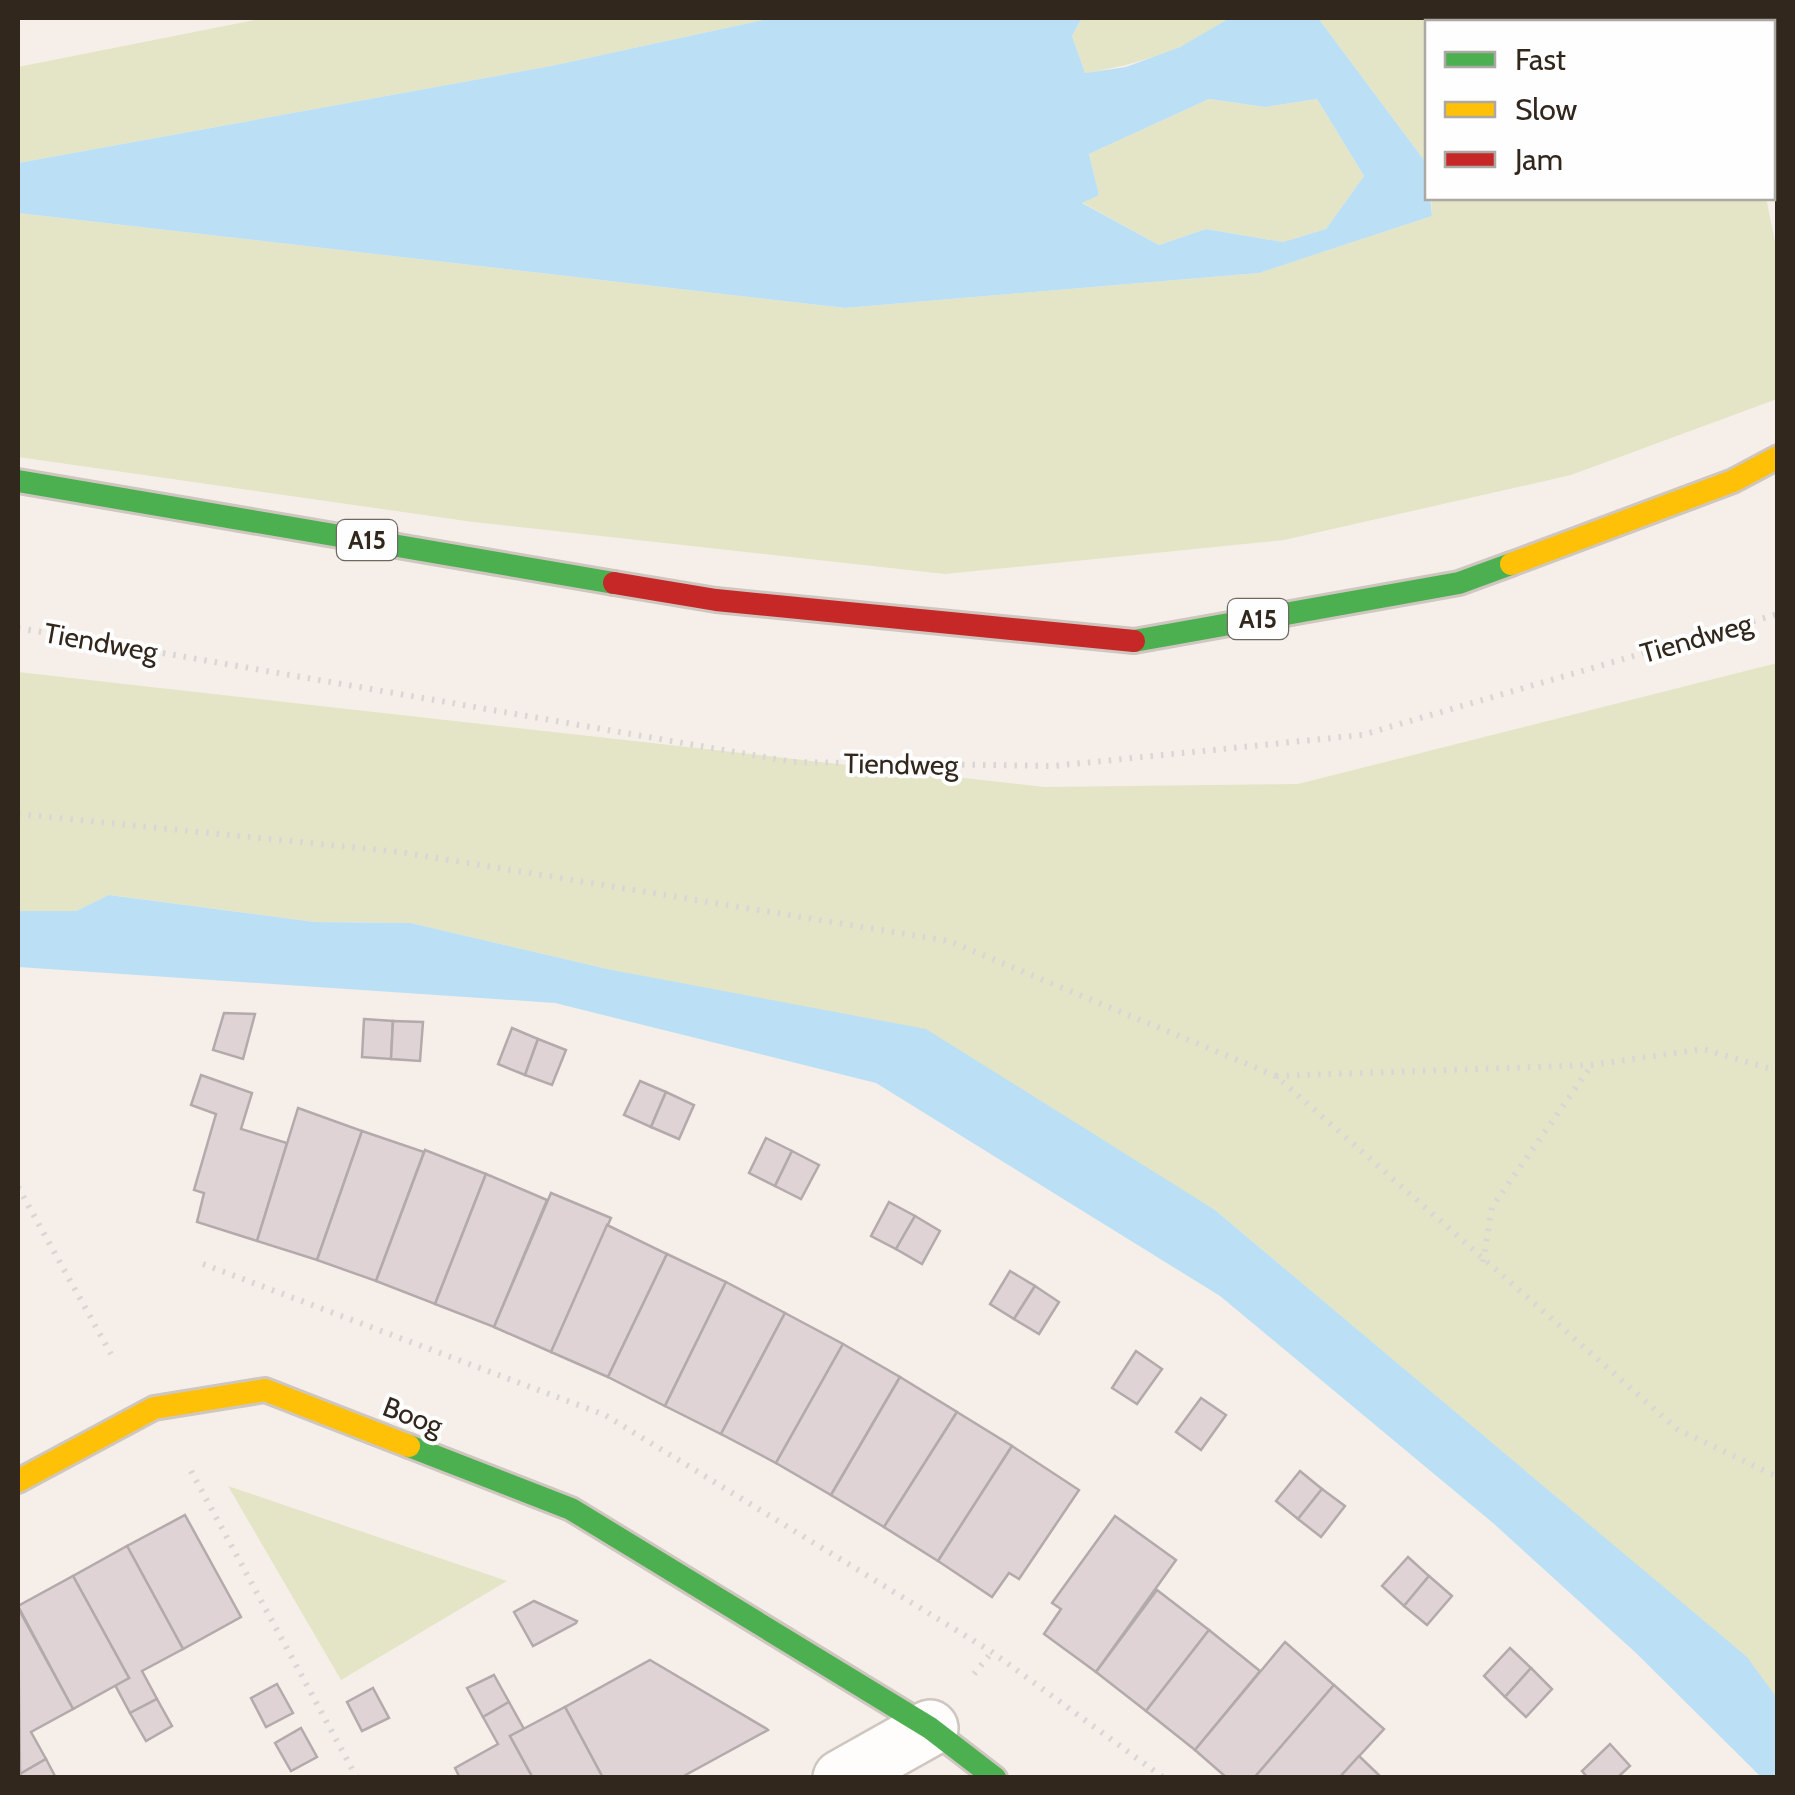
<svg xmlns="http://www.w3.org/2000/svg" width="1795" height="1795" font-family="Cabin,sans-serif">
  <style>
    .green { fill: #e3e5c6 }
    .water { fill: #bbe0f6; fill-rule: evenodd }
    .building { fill: #dfd3d6; stroke: #b3aaab; stroke-width: 2.5 }
    .lines { fill: none; stroke-linecap: round; stroke-linejoin: round }
    .street-casing { stroke: #cec6bf; stroke-width: 60 }
    .fast-casing { stroke: #cec6bf; stroke-width: 28 }
    .slow-casing { stroke: #cec6bf; stroke-width: 28 }
    .jam-casing { stroke: #cec6bf; stroke-width: 28 }
    .path { stroke: #d9d6d5; stroke-width: 6; stroke-dasharray: 2.5 8; stroke-linecap: butt }
    .street { stroke: #fefdfc; stroke-width: 55 }
    .fast { stroke: #4caf50; stroke-width: 22 }
    .slow { stroke: #ffc107; stroke-width: 22 }
    .jam { stroke: #c62828; stroke-width: 22 }
    .labels { text-anchor: middle; stroke-width: 8; stroke-linejoin: round; paint-order: stroke }
    .shield { fill: #fefefe; stroke: #6f6860; stroke-width: 2.5 }
    .shield-label { font-size: 25px; font-weight: bold; fill: #32271d }
    .street-label { font-size: 28px; fill: #32271d; stroke: #fefefe }
  </style>
  <rect width="100%" height="100%" fill="#f6efe9"/>
  <!-- green -->
  <g class="green">
    <polygon points="265,18 772,18 551,66 18,163 18,67"/>
    <path d="M 1082,18 L 1230,18 C 1188,49 1137,65 1085,73 L 1072,36 Z"/>
    <polygon points="1318,18 1693,18 1697,22 1428,22 1427,164"/>
    <polygon points="1209,99 1265,107 1317,99 1364,176 1326,229 1283,242 1206,229 1159,245 1081,202 1099,195 1089,154"/>
    <polygon points="1431,198 1766,198 1777,251 1777,399 1571,475 1284,540 945,574 473,522 18,457 18,213 845,308 1259,273 1432,216"/>
    <polygon points="1777,663 1777,1698 1746,1657 1215,1210 612,970 411,923 315,922 110,895 76,911 18,911 18,672 1044,787 1298,784"/>
    <polygon points="228,1486 507,1581 341,1680"/>
  </g>
  <!-- water -->
  <g class="water">
    <path d="M 772,18 L 1082,18 L 1072,36 L 1085,73 L 1126,67 L 1180,47 L 1230,18 L 1318,18 L 1427,164 L 1432,216 L 1259,273 L 845,308 L 18,213 L 18,163 L 551,66 ZM 1209,99 L 1265,107 L 1317,99 L 1364,176 L 1326,229 L 1283,242 L 1206,229 L 1159,245 L 1082,203 L 1099,195 L 1089,154 Z"/>
    <polygon points="109,895 315,922 411,923 612,970 926,1029 1215,1210 1747,1657 1777,1698 1777,1777 1761,1777 1636,1653 1493,1523 1220,1296 876,1083 555,1003 18,967 18,911 76,911"/>
  </g>
  <!-- building -->
  <g class="building">
    <polygon points="224,1013 255,1014 243,1059 213,1050"/>
    <polygon points="364,1019 393,1021 391,1059 362,1057"/>
    <polygon points="393,1021 423,1022 420,1061 391,1059"/>
    <polygon points="512,1028 538,1039 525,1075 498,1064"/>
    <polygon points="538,1039 566,1050 552,1085 525,1075"/>
    <polygon points="201,1075 252,1093 241,1129 287,1143 257,1241 197,1222 204,1193 194,1190 216,1114 191,1105"/>
    <polygon points="640,1081 666,1092 651,1127 624,1115"/>
    <polygon points="666,1092 694,1105 679,1139 651,1127"/>
    <polygon points="298,1108 362,1131 317,1260 257,1241"/>
    <polygon points="362,1131 424,1152 376,1281 317,1260"/>
    <polygon points="766,1138 792,1151 775,1186 749,1173"/>
    <polygon points="425,1150 486,1174 435,1304 376,1281"/>
    <polygon points="792,1151 819,1165 801,1199 775,1186"/>
    <polygon points="486,1174 547,1200 494,1327 435,1304"/>
    <polygon points="551,1193 611,1218 551,1352 494,1327"/>
    <polygon points="889,1202 915,1216 896,1249 871,1236"/>
    <polygon points="915,1216 940,1231 922,1264 896,1249"/>
    <polygon points="607,1225 667,1254 608,1377 551,1352"/>
    <polygon points="667,1254 726,1282 665,1406 608,1377"/>
    <polygon points="1010,1271 1035,1286 1014,1319 990,1304"/>
    <polygon points="726,1282 785,1313 721,1434 665,1406"/>
    <polygon points="1035,1286 1059,1302 1039,1334 1014,1319"/>
    <polygon points="785,1313 843,1344 776,1463 721,1434"/>
    <polygon points="843,1344 900,1377 831,1495 776,1463"/>
    <polygon points="1136,1351 1162,1369 1137,1404 1112,1388"/>
    <polygon points="900,1377 957,1412 884,1527 831,1495"/>
    <polygon points="1201,1398 1226,1415 1201,1450 1176,1432"/>
    <polygon points="957,1412 1012,1446 938,1561 884,1527"/>
    <polygon points="1012,1446 1079,1490 1019,1579 1009,1573 992,1597 938,1561"/>
    <polygon points="1300,1471 1322,1489 1298,1519 1276,1501"/>
    <polygon points="1322,1489 1345,1506 1321,1537 1298,1519"/>
    <polygon points="185,1515 241,1617 183,1649 127,1546"/>
    <polygon points="1115,1516 1176,1560 1096,1672 1044,1634 1061,1609 1052,1603"/>
    <polygon points="127,1546 183,1649 142,1671 157,1699 130,1713 115,1685 129,1678 73,1576"/>
    <polygon points="1408,1557 1429,1576 1404,1606 1382,1586"/>
    <polygon points="73,1576 129,1678 73,1709 18,1606"/>
    <polygon points="1429,1576 1452,1596 1427,1625 1404,1606"/>
    <polygon points="1157,1590 1209,1630 1146,1711 1096,1672"/>
    <polygon points="534,1601 577,1621 576,1623 533,1646 514,1612"/>
    <polygon points="18,1608 73,1709 31,1732 46,1759 20,1774"/>
    <polygon points="1209,1630 1260,1671 1195,1750 1146,1711"/>
    <polygon points="1285,1642 1334,1685 1254,1778 1227,1778 1195,1750"/>
    <polygon points="1510,1648 1531,1668 1505,1697 1484,1676"/>
    <polygon points="650,1660 767,1729 768,1730 680,1778 603,1778 565,1707"/>
    <polygon points="1531,1668 1552,1689 1526,1717 1505,1697"/>
    <polygon points="494,1675 509,1702 483,1717 467,1688"/>
    <polygon points="277,1684 293,1713 266,1727 251,1698"/>
    <polygon points="1334,1685 1384,1729 1339,1778 1254,1778"/>
    <polygon points="373,1688 389,1718 362,1731 347,1702"/>
    <polygon points="157,1699 172,1726 146,1741 130,1713"/>
    <polygon points="509,1702 524,1729 510,1736 533,1778 460,1778 455,1768 498,1744 483,1717"/>
    <polygon points="565,1707 603,1778 533,1778 510,1736"/>
    <polygon points="301,1728 317,1757 291,1771 275,1743"/>
    <polygon points="1610,1744 1630,1766 1617,1778 1588,1778 1582,1771"/>
    <polygon points="1359,1756 1382,1778 1339,1778"/>
    <polygon points="46,1759 56,1778 23,1778 20,1774"/>
  </g>
  <g class="lines">
    <defs>
      <polyline id="street" points="841,1778 930,1728"/>
      <g id="fast">
        <polyline points="18,481 614,583"/>
        <polyline points="1134,641 1459,583 1511,564"/>
        <polyline points="409,1446 571,1509 930,1728 995,1778"/>
      </g>
      <g id="slow">
        <polyline points="1511,564 1733,481 1778,457"/>
        <polyline points="18,1481 154,1408 265,1390 409,1446"/>
      </g>
      <polyline id="jam" points="614,583 716,600 1134,641"/>
    </defs>
    <!-- street casing -->
    <use href="#street" class="street-casing"/>
    <!-- fast casing -->
    <use href="#fast" class="fast-casing"/>
    <!-- slow casing -->
    <use href="#slow" class="slow-casing"/>
    <!-- jam casing -->
    <use href="#jam" class="jam-casing"/>
    <!-- path -->
    <g class="path">
      <polyline points="1763,18 1767,22"/>
      <polyline points="1772,31 1778,38"/>
      <polyline points="18,628 793,762 1053,766 1362,735 1778,614"/>
      <polyline points="18,814 400,852 949,941 1276,1076 1677,1429 1778,1477"/>
      <polyline points="1276,1076 1591,1065 1703,1049 1778,1071"/>
      <polyline points="18,1187 111,1354"/>
      <polyline points="1483,1262 1492,1207 1591,1066"/>
      <polyline points="203,1264 605,1415 992,1652 1164,1778"/>
      <polyline points="191,1471 357,1778"/>
      <polyline points="974,1674 992,1652"/>
    </g>
    <!-- street -->
    <use href="#street" class="street"/>
    <!-- fast -->
    <use href="#fast" class="fast"/>
    <!-- slow -->
    <use href="#slow" class="slow"/>
    <!-- jam -->
    <use href="#jam" class="jam"/>
  </g>
  <g class="labels">
    <!-- shield labels -->
    <g class="shield">
      <rect x="337" y="520" width="60" height="40" rx="8"/>
      <rect x="1228" y="599" width="60" height="40" rx="8"/>
    </g>
    <g class="shield-label">
      <text x="367" y="549">A15</text>
      <text x="1258" y="628">A15</text>
    </g>
    <!-- street labels -->
    <g class="street-label">
      <text transform="translate(1696 638) rotate(-16)" y="10">Tiendweg</text>
      <text transform="translate(101 642) rotate(10)" y="10">Tiendweg</text>
      <text transform="translate(901 764) rotate(1)" y="10">Tiendweg</text>
      <text transform="translate(413 1416) rotate(21)" y="10">Boog</text>
    </g>
  </g>
  <!-- border -->
  <rect width="1795" height="1795" fill="none" stroke="#32271d" stroke-width="40"/>
  <!-- legend -->
  <rect x="1425" y="20" width="350" height="180" fill="#fefefe" stroke="#aca8a4" stroke-width="2.5"/>
  <rect x="1445" y="52" width="50" height="15" fill="#4caf50" stroke="#aca8a4" stroke-width="2.5"/>
  <text x="1515" y="70" font-size="30" fill="#32271d">Fast</text>
  <rect x="1445" y="102" width="50" height="15" fill="#ffc107" stroke="#aca8a4" stroke-width="2.5"/>
  <text x="1515" y="120" font-size="30" fill="#32271d">Slow</text>
  <rect x="1445" y="152" width="50" height="15" fill="#c62828" stroke="#aca8a4" stroke-width="2.5"/>
  <text x="1515" y="170" font-size="30" fill="#32271d">Jam</text>
</svg>
